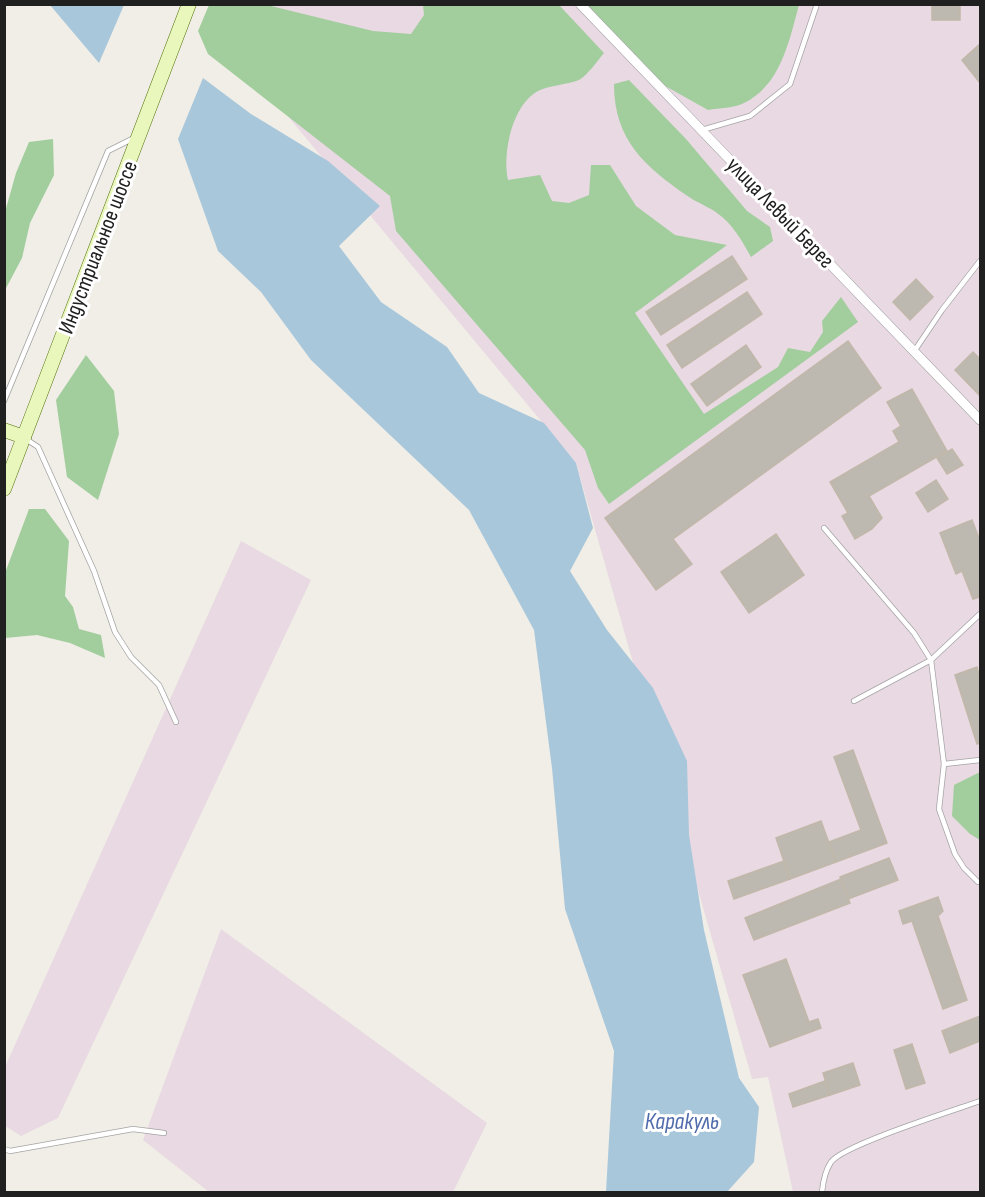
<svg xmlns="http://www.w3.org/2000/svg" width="985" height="1197" font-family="'Sofia Sans Condensed',sans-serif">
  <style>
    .industrial { fill: #e9d9e3 }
    .forest { fill: #a2cd9d }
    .water { fill: #a9c7db }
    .building { fill: #bdb8b0; stroke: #c1b8a9; stroke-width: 1.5 }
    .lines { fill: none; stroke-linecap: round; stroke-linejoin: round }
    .lane-casing { stroke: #a4a4a4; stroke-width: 6 }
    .street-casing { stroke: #a4a4a4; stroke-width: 10 }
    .secondary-casing { stroke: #54730a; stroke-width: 15 }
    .lane { stroke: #fff; stroke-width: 4.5 }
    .street { stroke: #fff; stroke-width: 9 }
    .secondary { stroke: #e9f7bd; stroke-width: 14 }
    .labels { text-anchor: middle; stroke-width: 6; stroke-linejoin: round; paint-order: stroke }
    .street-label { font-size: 22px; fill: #202020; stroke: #fff }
    .water-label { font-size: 24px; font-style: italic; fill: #506cac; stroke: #fff }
  </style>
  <rect width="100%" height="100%" fill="#f0eee6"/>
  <!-- industrial -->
  <g class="industrial">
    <polygon points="219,4 980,5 980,1192 793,1192 768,1077 752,1079 576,463 212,25"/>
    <polygon points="241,541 311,580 58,1118 21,1136 5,1126 5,1067"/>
    <polygon points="221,929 487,1123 453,1192 209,1192 143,1140"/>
  </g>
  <!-- forest -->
  <g class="forest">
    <path d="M 209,5 L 267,5 L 373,31 L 411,34 L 424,15 L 423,5 L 559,5 L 604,53 C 597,61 588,75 579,80 C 566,85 550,85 538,91 C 512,105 502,154 508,180 L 540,175 L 552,201 L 569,203 L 589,195 L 591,165 L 610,165 L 636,206 L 675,235 L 727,245 L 635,313 L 704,414 L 778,367 L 788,348 L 810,352 L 823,332 L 822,321 L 841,297 L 858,322 L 609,504 L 598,488 L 585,450 L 396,231 L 390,196 L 208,54 L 198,31 Z"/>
    <path d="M 583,5 L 799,5 C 789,41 781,85 744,103 C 734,108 719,108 708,110 L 651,78 Z"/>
    <path d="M 629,80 L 686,139 L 747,211 L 770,227 L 773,241 L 751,257 C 742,241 733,224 717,213 C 709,207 698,203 689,197 C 645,167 614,140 614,84 Z"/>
    <polygon points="53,139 54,175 30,223 22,258 5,290 5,212 16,173 29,142"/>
    <polygon points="86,355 114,391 119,434 98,500 67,477 56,400"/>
    <polygon points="29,509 45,509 69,541 65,596 73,607 79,629 101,635 105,658 70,643 37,635 5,638 5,573"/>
    <polygon points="980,772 980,840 970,834 952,816 954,785"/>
  </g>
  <!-- water -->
  <g class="water">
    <polygon points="50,5 124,5 99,63"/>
    <polygon points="203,78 251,114 328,161 380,206 339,246 381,302 447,347 479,393 544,423 576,463 593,528 570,571 607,630 653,688 687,761 689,835 704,930 739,1078 759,1107 754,1162 727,1192 606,1192 614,1051 565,909 552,768 534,630 469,510 311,360 261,292 218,251 178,139"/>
  </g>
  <!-- building -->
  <g class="building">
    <rect x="932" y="4" width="28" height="16"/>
    <polygon points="980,44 980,83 962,60"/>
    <polygon points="732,256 747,279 661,335 646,312"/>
    <polygon points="916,279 933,297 910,320 893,302"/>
    <polygon points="747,292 762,314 682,368 667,345"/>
    <polygon points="848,341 881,388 673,539 692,564 656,590 605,518"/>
    <polygon points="746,345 761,367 707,406 691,384"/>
    <polygon points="973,352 980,359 980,396 955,370"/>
    <polygon points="912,389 947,451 869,496 882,518 872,529 855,539 842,516 848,513 830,482 899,442 893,431 901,426 887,402"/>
    <polygon points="952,449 963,465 947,474 937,458"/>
    <polygon points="936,480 948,499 928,512 916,493"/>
    <polygon points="972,520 980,541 980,597 973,599 962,571 956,574 940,533"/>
    <polygon points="776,534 804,575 749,613 721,572"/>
    <polygon points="977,667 980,679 980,743 977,744 955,675"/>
    <polygon points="853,750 887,843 836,862 829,842 861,830 834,757"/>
    <polygon points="821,821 836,862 790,879 776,838"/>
    <polygon points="889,858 898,880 848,899 840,877"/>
    <polygon points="784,861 790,879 734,899 728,881"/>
    <polygon points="841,879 850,903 754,940 745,918"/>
    <polygon points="938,897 943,911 938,916 967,1000 943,1009 912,921 903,924 899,911"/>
    <polygon points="786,959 809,1022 818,1019 821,1028 770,1047 743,975"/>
    <polygon points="980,1016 980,1041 950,1053 942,1031"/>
    <polygon points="912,1044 925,1083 906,1089 894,1050"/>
    <polygon points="853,1063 860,1085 830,1095 823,1073"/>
    <polygon points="825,1081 830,1095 793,1107 789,1094"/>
  </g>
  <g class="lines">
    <defs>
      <g id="lane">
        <polyline points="702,130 750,116 790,84 817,4"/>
        <polyline points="915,350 942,310 980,261"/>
        <polyline points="4,401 108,151 134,138"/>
        <polyline points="26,439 38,447 94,571 115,632 131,657 159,685 176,722"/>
        <polyline points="824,528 914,633 931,660 944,764 939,809 955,854 964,868 978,882"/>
        <polyline points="854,701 931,660 980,614"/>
        <polyline points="944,764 980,760"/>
        <polyline points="4,1149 10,1151 133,1129 164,1133"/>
        <path d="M 822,1192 C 823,1182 825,1171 831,1162 C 843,1145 955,1110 980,1101"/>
      </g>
      <polyline id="street" points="580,4 980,420"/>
      <g id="secondary">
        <polyline points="4,430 24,437"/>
        <polyline points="4,489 189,4"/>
      </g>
    </defs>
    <!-- lane casing -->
    <use href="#lane" class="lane-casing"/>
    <!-- street casing -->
    <use href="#street" class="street-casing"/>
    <!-- secondary casing -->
    <use href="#secondary" class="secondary-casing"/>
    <!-- lane -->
    <use href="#lane" class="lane"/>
    <!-- street -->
    <use href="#street" class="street"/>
    <!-- secondary -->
    <use href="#secondary" class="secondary"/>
  </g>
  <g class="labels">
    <!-- street labels -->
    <g class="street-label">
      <text transform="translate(781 212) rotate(46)" y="8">улица Левый Берег</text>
      <text transform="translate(97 247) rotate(-69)" y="8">Индустриальное шоссе</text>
    </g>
    <!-- water labels -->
    <g class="water-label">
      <text x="682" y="1129">Каракуль</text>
    </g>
  </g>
  <!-- border -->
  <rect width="985" height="1197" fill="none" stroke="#202020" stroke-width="12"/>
</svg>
